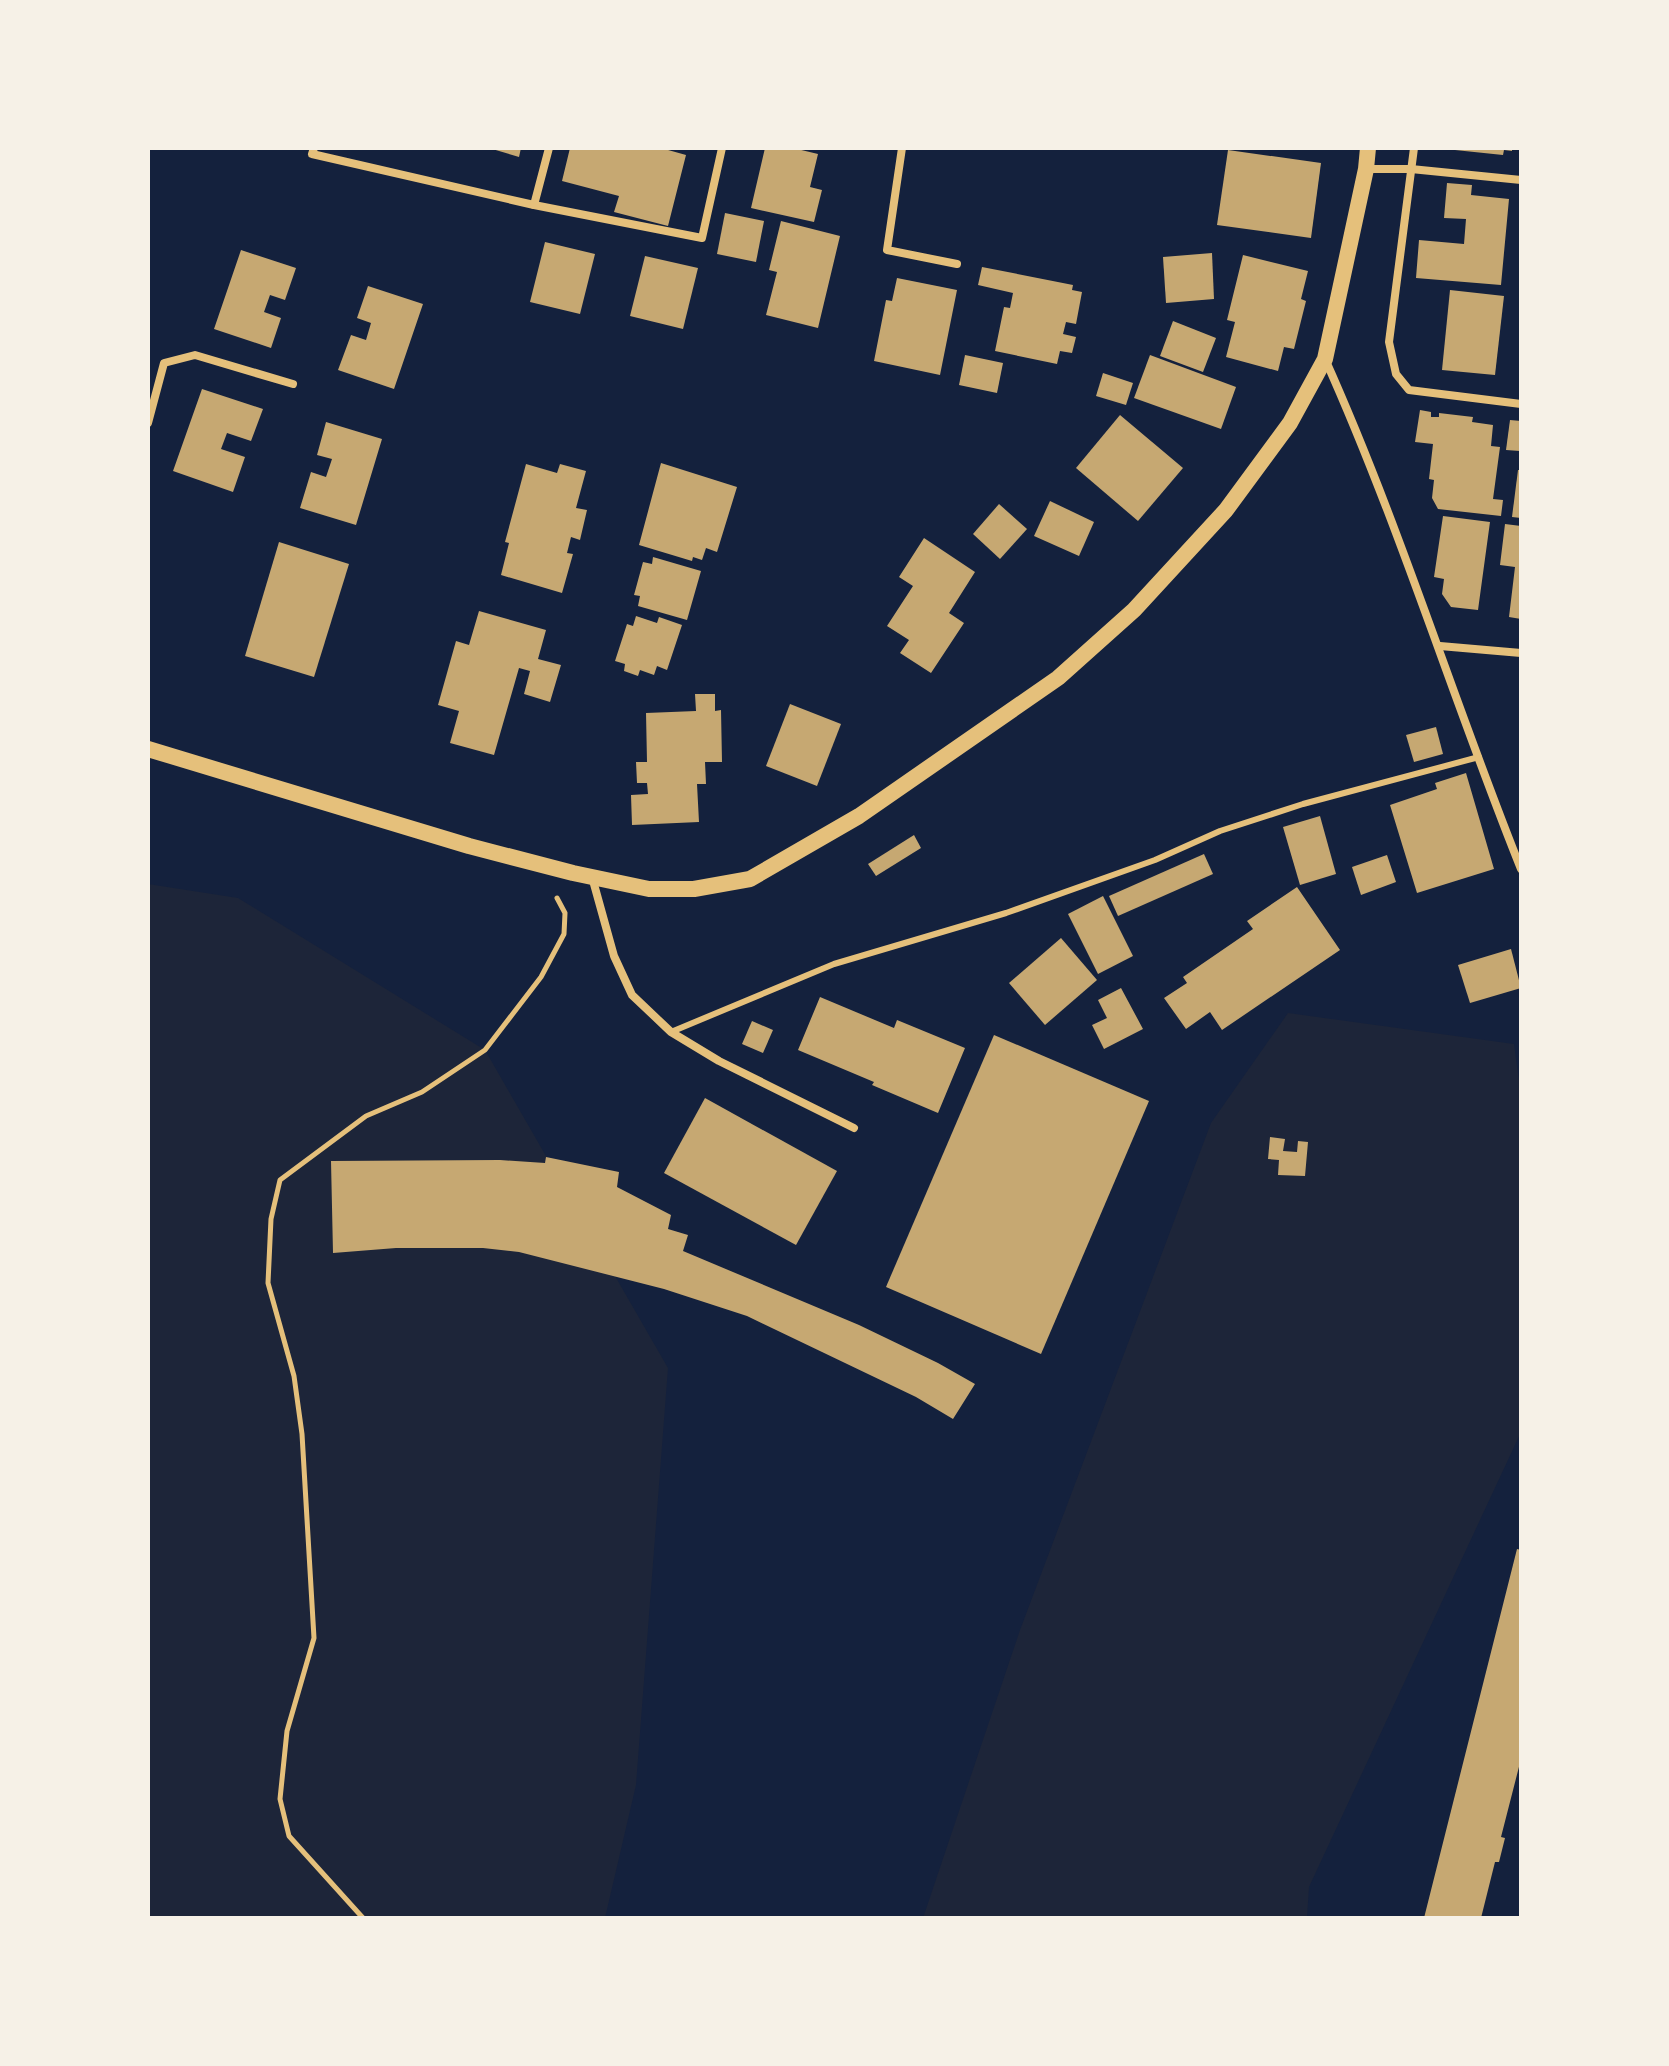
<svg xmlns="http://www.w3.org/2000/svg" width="1669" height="2066" font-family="Montserrat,sans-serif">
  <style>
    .green { fill: #1d2539 }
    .building { fill: #c6a872 }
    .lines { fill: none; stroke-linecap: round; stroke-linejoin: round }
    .path { stroke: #e5c07b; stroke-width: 5 }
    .service { stroke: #e5c07b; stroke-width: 6 }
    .minor { stroke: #e5c07b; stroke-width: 8 }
    .secondary { stroke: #e5c07b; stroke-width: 16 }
  </style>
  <rect width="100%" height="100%" fill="#14213d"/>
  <!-- green -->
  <g class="green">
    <polygon points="148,884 238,898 485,1050 668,1368 636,1785 605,1918 148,1918"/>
    <polygon points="1288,1013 1514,1044 1521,1095 1521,1432 1309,1887 1307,1918 923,1918 1020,1630 1211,1123"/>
  </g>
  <!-- building -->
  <g class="building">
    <polygon points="489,148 521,148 519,157"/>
    <polygon points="570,148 661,148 686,155 668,226 614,212 619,196 562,181"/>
    <polygon points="765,148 793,148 818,154 810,187 822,190 814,222 751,208"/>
    <polygon points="1455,148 1512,148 1512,151 1504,150 1503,155 1455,150"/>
    <polygon points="1228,150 1321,163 1311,238 1217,225"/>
    <polygon points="1447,183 1472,185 1471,195 1509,199 1501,285 1416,278 1419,240 1464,244 1466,219 1444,218"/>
    <polygon points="725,213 764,221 756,262 717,254"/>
    <polygon points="781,221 840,236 818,328 766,315 777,272 769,270"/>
    <polygon points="545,242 595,254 580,314 530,302"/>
    <polygon points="241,250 296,268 285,300 270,295 264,312 281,318 271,348 214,329"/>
    <polygon points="1212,253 1214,299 1166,303 1163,257"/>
    <polygon points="1243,255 1308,271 1301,299 1306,301 1294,349 1284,347 1278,371 1226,357 1235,322 1227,320"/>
    <polygon points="645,256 698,268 683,329 630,316"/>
    <polygon points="982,267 1073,285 1072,290 1082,292 1076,324 1066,322 1063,334 1076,337 1072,353 1060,351 1057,364 995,351 1004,307 1010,308 1013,293 978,285"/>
    <polygon points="897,278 957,290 940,375 874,361 886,300 892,301"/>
    <polygon points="368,286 423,304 394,389 338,370 351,335 366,340 371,323 357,318"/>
    <polygon points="1450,290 1504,296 1495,375 1442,370"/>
    <polygon points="1173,321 1216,338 1203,372 1160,356"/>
    <polygon points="965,355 1003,363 997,393 959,385"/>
    <polygon points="1150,355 1236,387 1221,429 1134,398"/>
    <polygon points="1103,373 1133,383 1126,405 1096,396"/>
    <polygon points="202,389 263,409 251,441 227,433 221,449 245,457 233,492 173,471"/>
    <polygon points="1420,410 1431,412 1431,417 1439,417 1439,413 1473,417 1472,422 1493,425 1491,446 1500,447 1493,499 1503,500 1501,516 1438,509 1432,498 1434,480 1429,479 1433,444 1415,442"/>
    <polygon points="1120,415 1183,468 1138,521 1076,468"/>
    <polygon points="1510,420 1521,421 1520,451 1506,450"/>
    <polygon points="326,422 382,439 356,525 300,508 311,472 326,477 332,459 317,455"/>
    <polygon points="661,463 737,487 717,552 706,548 702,560 693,557 692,561 639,545"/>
    <polygon points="526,464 557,473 560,464 586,471 576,508 587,510 580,540 571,537 567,553 573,554 562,593 501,575 509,543 505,542"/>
    <polygon points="1518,470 1521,470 1521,518 1512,517"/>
    <polygon points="1050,501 1094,522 1079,556 1034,536"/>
    <polygon points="999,504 1027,529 1000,559 973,534"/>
    <polygon points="1443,516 1490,522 1478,610 1451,607 1442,594 1444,579 1434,577"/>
    <polygon points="1505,524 1521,526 1521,619 1509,617 1515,567 1500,565"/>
    <polygon points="924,538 975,572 949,613 964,623 931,673 900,653 909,640 887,626 913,586 899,577"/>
    <polygon points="279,542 349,564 314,677 245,656"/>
    <polygon points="653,557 701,571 687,620 638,606 640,596 634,595 643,562 652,564"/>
    <polygon points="479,611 546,630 538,659 561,665 550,702 524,694 530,671 519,668 494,755 450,743 459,711 438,705 456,641 469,645"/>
    <polygon points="636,616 657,623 659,617 682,625 667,670 657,666 654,675 640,670 638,676 624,671 625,664 615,661 627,624 633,626"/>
    <polygon points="695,694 715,694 715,711 721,710 722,762 705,762 706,784 697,784 699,822 632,825 631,795 648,794 647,783 637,783 636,762 647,762 646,713 696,711"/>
    <polygon points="790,704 841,724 817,786 766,766"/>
    <polygon points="1436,727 1443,754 1414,762 1406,735"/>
    <polygon points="1466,773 1494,869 1417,893 1390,805 1437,789 1435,783"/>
    <polygon points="1320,816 1336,874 1300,885 1283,827"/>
    <polygon points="914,835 921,848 876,876 868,864"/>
    <polygon points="1204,854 1213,874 1118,916 1109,896"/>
    <polygon points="1387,855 1396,882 1361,895 1352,867"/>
    <polygon points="1297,887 1340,950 1222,1030 1210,1012 1186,1029 1164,998 1187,983 1183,977 1253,929 1247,921"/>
    <polygon points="1103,896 1133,956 1098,974 1068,914"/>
    <polygon points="1061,938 1097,980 1045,1025 1009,983"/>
    <polygon points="1511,949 1521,988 1470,1003 1458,965"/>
    <polygon points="1121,988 1143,1029 1104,1049 1092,1025 1107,1018 1098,1000"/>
    <polygon points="820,997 894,1028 897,1020 965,1048 938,1113 872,1085 874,1082 798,1050"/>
    <polygon points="752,1021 773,1030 763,1053 742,1044"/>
    <polygon points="994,1035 1149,1101 1041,1354 886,1287"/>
    <polygon points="705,1098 837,1171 796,1245 664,1173"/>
    <polygon points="1270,1137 1285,1139 1283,1151 1297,1152 1298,1141 1308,1142 1305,1176 1278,1175 1279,1160 1268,1159"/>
    <polygon points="546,1157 619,1172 617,1187 671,1215 668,1229 688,1235 683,1251 859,1325 938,1363 975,1384 953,1419 916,1397 747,1316 664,1289 519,1252 483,1248 396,1248 333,1253 331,1161 500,1160 545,1163"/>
    <polygon points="1517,1549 1521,1550 1521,1759 1501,1837 1505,1838 1499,1862 1495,1862 1481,1918 1424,1918"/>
  </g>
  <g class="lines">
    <!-- path -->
    <polyline class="path" points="363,1918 289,1836 280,1799 287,1731 314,1638 302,1434 294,1376 268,1283 271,1219 280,1180 366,1116 422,1092 485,1050 541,977 564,934 565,913 557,898"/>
    <!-- service -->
    <polyline class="service" points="671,1032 834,964 1006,913 1155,860 1220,831 1303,804 1479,757"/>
    <!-- minor -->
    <g class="minor">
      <polyline points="314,148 312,154 534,205 702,238 722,148"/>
      <polyline points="902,148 887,250 957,264"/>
      <polyline points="1414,148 1389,342 1396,374 1409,390 1521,404"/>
      <polyline points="1366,169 1411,169 1521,180"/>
      <polyline points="534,205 549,148"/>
      <path d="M 1325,359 C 1400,526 1453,700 1521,869"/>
      <polyline points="148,423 164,363 195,355 293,384"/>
      <polyline points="1440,646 1521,653"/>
      <polyline points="592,877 614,956 632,995 671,1032 719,1061 854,1128"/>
    </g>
    <!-- secondary -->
    <polyline class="secondary" points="148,749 469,846 573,873 649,889 694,889 750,879 859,816 1058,678 1134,610 1226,510 1290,423 1325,359 1366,169 1368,148"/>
  </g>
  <!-- border -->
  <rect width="1669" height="2066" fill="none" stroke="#f6f1e7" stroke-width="300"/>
</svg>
